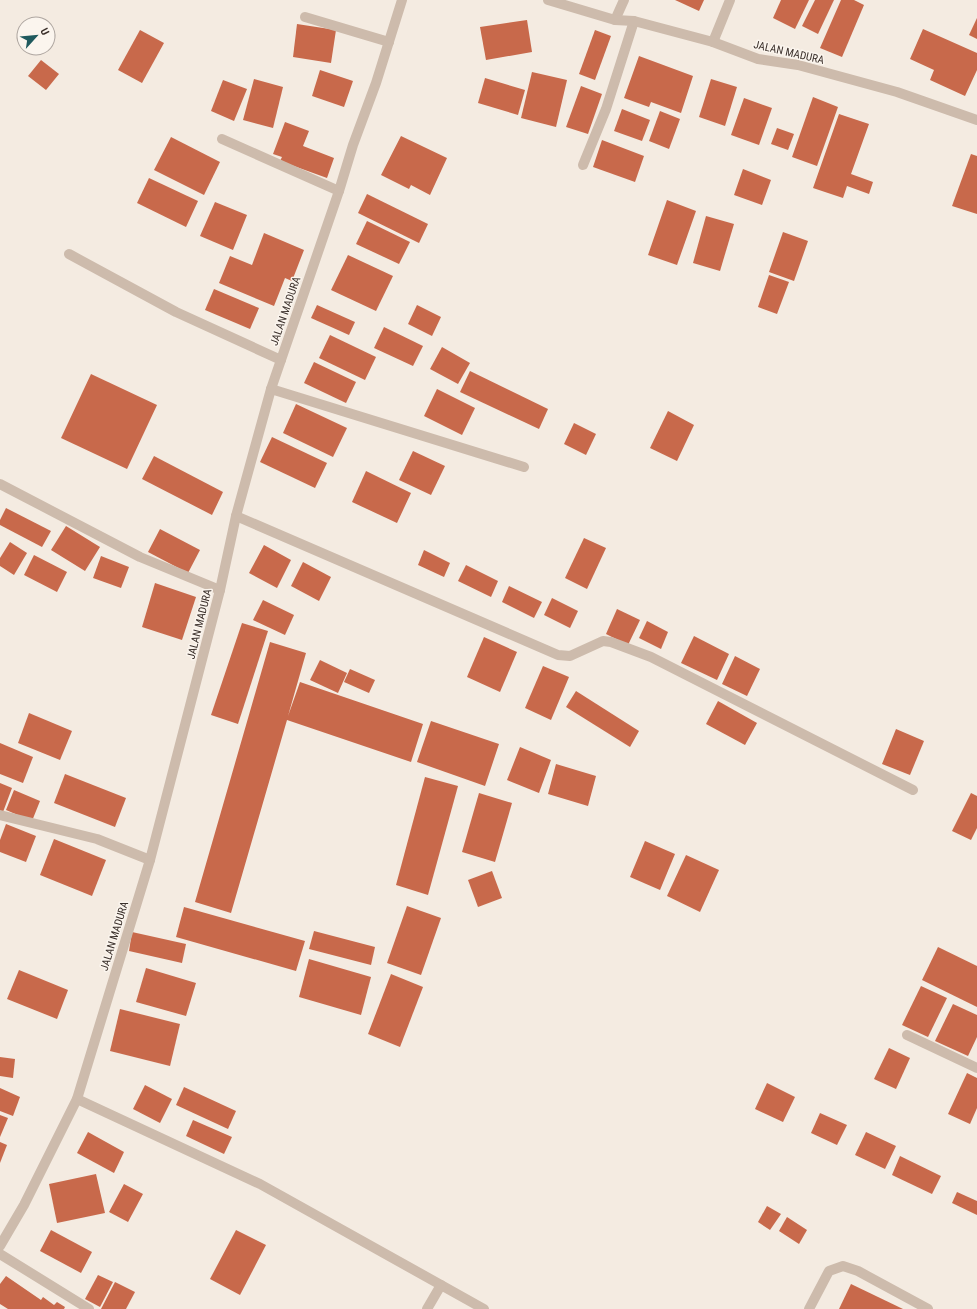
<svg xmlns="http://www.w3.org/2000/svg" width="977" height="1309" font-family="'Roboto Condensed',sans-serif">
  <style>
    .building { fill: #c8694b }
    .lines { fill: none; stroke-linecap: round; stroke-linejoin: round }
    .service { stroke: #cdbbac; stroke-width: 10 }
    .minor { stroke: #cdbbac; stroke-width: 10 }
    .tertiary { stroke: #cdbbac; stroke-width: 10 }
    .labels { text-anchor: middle; stroke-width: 3; stroke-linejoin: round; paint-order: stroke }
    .street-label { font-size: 11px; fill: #3b302b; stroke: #fbf5ee }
  </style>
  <rect width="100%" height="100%" fill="#f4ebe1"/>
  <!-- building -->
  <g class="building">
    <polygon points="675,0 704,0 699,11"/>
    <polygon points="781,0 809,0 795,29 773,18"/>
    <polygon points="815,0 834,0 818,34 802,26"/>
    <polygon points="841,0 854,0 864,5 842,57 820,48"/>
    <polygon points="977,18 977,39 969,35"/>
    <polygon points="527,20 532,52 486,60 480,27"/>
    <polygon points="297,24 336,30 331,63 293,57"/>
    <polygon points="923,29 977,53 977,70 965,96 930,80 934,70 910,59"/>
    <polygon points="140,30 164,43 142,83 118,70"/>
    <polygon points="595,30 611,36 595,80 579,74"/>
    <polygon points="639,56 693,76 681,113 651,102 649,107 624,98"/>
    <polygon points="41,60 59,74 46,90 28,76"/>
    <polygon points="320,70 353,81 344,107 312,96"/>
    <polygon points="532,72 567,80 556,127 521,118"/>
    <polygon points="485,78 525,90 518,115 478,103"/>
    <polygon points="254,79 283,87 273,128 243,120"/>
    <polygon points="711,79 737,87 725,126 699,117"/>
    <polygon points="223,80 247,89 234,121 211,111"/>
    <polygon points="581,86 602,94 588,134 566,127"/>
    <polygon points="813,97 838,107 817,166 792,157"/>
    <polygon points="744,98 772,108 759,145 731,135"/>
    <polygon points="622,109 650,120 642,141 614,131"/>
    <polygon points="660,111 680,119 669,149 649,141"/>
    <polygon points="839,114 869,124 851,174 873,182 869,194 847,186 843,198 813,188"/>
    <polygon points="285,122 309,131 303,146 334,158 327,178 280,161 282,157 273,154"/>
    <polygon points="777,128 794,134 788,150 771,144"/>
    <polygon points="401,136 447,158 430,195 411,185 409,189 381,175"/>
    <polygon points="171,137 220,162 204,195 154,170"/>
    <polygon points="602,140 644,156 635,182 593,167"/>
    <polygon points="971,154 977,156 977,214 952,206"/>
    <polygon points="743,169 771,180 762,205 734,195"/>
    <polygon points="149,178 198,201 186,227 137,203"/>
    <polygon points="367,194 428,224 419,243 358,213"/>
    <polygon points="667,200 696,211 677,265 648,255"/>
    <polygon points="215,202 247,215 233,250 200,236"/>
    <polygon points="706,216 734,224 720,271 693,263"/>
    <polygon points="367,221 410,242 399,264 356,244"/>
    <polygon points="783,232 808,241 794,281 769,272"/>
    <polygon points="264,233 304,250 292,281 285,278 274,306 219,283 230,256 252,265"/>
    <polygon points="348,255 393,276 376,311 331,290"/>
    <polygon points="769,275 789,282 777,314 758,307"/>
    <polygon points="214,289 259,308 250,329 205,310"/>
    <polygon points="317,305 355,322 349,335 311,318"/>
    <polygon points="417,305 441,317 432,336 408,324"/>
    <polygon points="384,327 423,346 413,366 374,348"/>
    <polygon points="330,335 376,357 365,380 319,358"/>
    <polygon points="442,347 470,363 458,384 430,369"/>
    <polygon points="314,362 356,382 346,403 304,383"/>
    <polygon points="470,371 548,409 539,429 460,392"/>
    <polygon points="91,374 157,405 127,469 61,438"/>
    <polygon points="437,389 475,408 462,435 424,416"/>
    <polygon points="296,404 347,428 333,457 283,433"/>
    <polygon points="668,411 694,425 677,461 650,448"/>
    <polygon points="574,423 596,434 586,455 564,444"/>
    <polygon points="272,437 327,463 315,488 260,462"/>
    <polygon points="413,451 445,466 431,495 399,480"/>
    <polygon points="154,456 223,492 212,515 142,479"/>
    <polygon points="366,471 411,493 397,523 352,502"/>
    <polygon points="6,508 51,531 42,547 0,525 0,520"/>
    <polygon points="66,526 100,547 85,571 51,550"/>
    <polygon points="160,529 200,550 188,573 148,552"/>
    <polygon points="584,538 606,548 587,589 565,578"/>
    <polygon points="10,542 27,553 14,575 0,566 0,558"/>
    <polygon points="264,545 291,560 277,588 249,573"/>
    <polygon points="424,550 450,563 444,577 418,565"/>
    <polygon points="34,555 67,572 57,592 24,575"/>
    <polygon points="101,556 129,567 121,588 93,578"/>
    <polygon points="303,562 331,577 319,601 291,586"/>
    <polygon points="466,565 498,581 491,597 458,581"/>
    <polygon points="155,583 196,597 182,640 142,627"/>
    <polygon points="509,586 542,602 534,618 502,602"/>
    <polygon points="552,598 578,611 570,628 544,615"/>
    <polygon points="263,600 294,615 285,635 253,620"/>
    <polygon points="617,609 640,620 628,645 606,634"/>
    <polygon points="647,621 668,632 661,649 639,638"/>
    <polygon points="242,623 268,631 238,724 211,715"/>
    <polygon points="694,636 729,654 717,680 681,663"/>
    <polygon points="484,637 517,652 500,692 467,677"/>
    <polygon points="270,642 306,653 288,716 300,682 423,724 411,762 287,720 231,913 195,902"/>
    <polygon points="735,656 760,669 747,696 722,684"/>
    <polygon points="320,660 347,673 338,693 310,680"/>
    <polygon points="543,666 569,677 551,720 525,708"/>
    <polygon points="350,669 375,680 369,693 344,682"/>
    <polygon points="576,691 639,731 630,747 566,707"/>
    <polygon points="718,701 757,723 745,745 706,724"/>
    <polygon points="29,713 72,731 60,760 18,743"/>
    <polygon points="431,721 499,744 485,786 417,762"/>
    <polygon points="896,729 924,741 910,775 882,764"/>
    <polygon points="0,743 33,757 23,783 0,774"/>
    <polygon points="520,747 551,760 539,793 507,780"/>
    <polygon points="556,764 596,776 588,806 548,794"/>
    <polygon points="65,774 126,798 115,827 54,803"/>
    <polygon points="425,777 458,786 428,895 396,885"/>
    <polygon points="0,783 12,788 3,812 0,811"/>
    <polygon points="14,790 40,801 32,821 6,810"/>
    <polygon points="479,793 512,803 495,862 462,852"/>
    <polygon points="971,793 977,796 977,828 971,840 952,831"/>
    <polygon points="6,824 36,836 26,862 0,852 0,840"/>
    <polygon points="54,839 106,860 92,896 40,875"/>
    <polygon points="645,841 675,854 660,890 630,877"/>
    <polygon points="686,855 719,870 700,912 667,896"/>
    <polygon points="492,871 502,898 478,907 468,880"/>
    <polygon points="407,906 441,918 421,975 387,963"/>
    <polygon points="184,907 305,941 296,971 176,937"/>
    <polygon points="314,931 375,947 371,965 309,949"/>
    <polygon points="132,932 186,944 182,963 129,951"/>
    <polygon points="938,947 977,966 977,1007 922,980"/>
    <polygon points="309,959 371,977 361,1015 299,997"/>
    <polygon points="146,968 196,983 186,1016 136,1002"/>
    <polygon points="19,970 68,990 57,1019 7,999"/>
    <polygon points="391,974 423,987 400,1047 368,1034"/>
    <polygon points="921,986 947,998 928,1037 902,1025"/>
    <polygon points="953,1004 977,1015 977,1037 968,1056 935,1041"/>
    <polygon points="120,1009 180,1024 170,1066 110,1051"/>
    <polygon points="889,1048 910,1058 896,1089 874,1079"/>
    <polygon points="0,1057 15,1059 13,1078 0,1076"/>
    <polygon points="967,1073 977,1078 977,1108 970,1124 948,1114"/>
    <polygon points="767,1083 795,1097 783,1122 755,1109"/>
    <polygon points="145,1085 172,1099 160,1123 133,1109"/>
    <polygon points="184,1087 236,1111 228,1129 176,1105"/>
    <polygon points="0,1088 20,1097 13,1116 0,1111"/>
    <polygon points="820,1113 847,1125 837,1145 811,1133"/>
    <polygon points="0,1115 8,1118 0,1137"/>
    <polygon points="193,1120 232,1137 224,1154 186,1136"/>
    <polygon points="88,1132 124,1152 114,1173 77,1153"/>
    <polygon points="866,1132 896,1146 885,1169 855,1155"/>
    <polygon points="0,1142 7,1145 0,1163"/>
    <polygon points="900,1156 941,1176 932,1194 892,1175"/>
    <polygon points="96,1174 105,1213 57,1223 49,1184"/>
    <polygon points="124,1184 143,1194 128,1222 109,1212"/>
    <polygon points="957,1192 977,1201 977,1215 952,1203"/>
    <polygon points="767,1206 781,1214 770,1230 758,1222"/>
    <polygon points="787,1217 807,1230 799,1244 779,1231"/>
    <polygon points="51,1230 92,1252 81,1273 40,1251"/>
    <polygon points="236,1230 266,1245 240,1295 210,1279"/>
    <polygon points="98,1275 113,1282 100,1307 85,1299"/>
    <polygon points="6,1276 41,1300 43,1297 54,1305 57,1302 65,1307 64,1309 8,1309 0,1304 0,1284"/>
    <polygon points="115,1282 135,1292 126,1309 101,1309"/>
    <polygon points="851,1284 903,1309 839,1309"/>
  </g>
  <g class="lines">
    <!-- service -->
    <polyline class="service" points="809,1309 829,1271 843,1266 858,1271 928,1309"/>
    <!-- minor -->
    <g class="minor">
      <polyline points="305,17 389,42"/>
      <polyline points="615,20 624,0"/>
      <polyline points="713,42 730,0"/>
      <polyline points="222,139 339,191"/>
      <polyline points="583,165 606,109 634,21"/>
      <polyline points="69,254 176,312 281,360"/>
      <polyline points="271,389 524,467"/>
      <polyline points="0,484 140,557 220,590"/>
      <polyline points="236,516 558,655 570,656 603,641 611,642 651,657 913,790"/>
      <polyline points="0,815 97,839 150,860"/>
      <polyline points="907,1035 977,1068"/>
      <polyline points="77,1099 260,1184 484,1309"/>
      <polyline points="0,1246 24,1205 77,1099 150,860 220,590 236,516 271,389 339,191 353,145 376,83 402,0"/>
      <polyline points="0,1254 89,1309"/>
      <polyline points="427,1309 441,1285"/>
    </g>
    <!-- tertiary -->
    <polyline class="tertiary" points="548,0 615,20 634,21 713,42 758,59 798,65 897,92 977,120"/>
  </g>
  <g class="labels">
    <!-- street labels -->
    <g class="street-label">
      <text transform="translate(789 52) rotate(13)" y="4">JALAN MADURA</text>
      <text transform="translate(285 311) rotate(-71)" y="4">JALAN MADURA</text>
      <text transform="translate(199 624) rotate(-76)" y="4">JALAN MADURA</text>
      <text transform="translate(114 936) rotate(-73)" y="4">JALAN MADURA</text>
    </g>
  </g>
  <!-- north arrow -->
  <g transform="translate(36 36) rotate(63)"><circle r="19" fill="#fbf5ee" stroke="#aea6a0"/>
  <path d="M0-3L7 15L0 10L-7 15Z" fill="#1f5a5e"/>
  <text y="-6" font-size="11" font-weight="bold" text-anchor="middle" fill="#3b302b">U</text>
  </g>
</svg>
